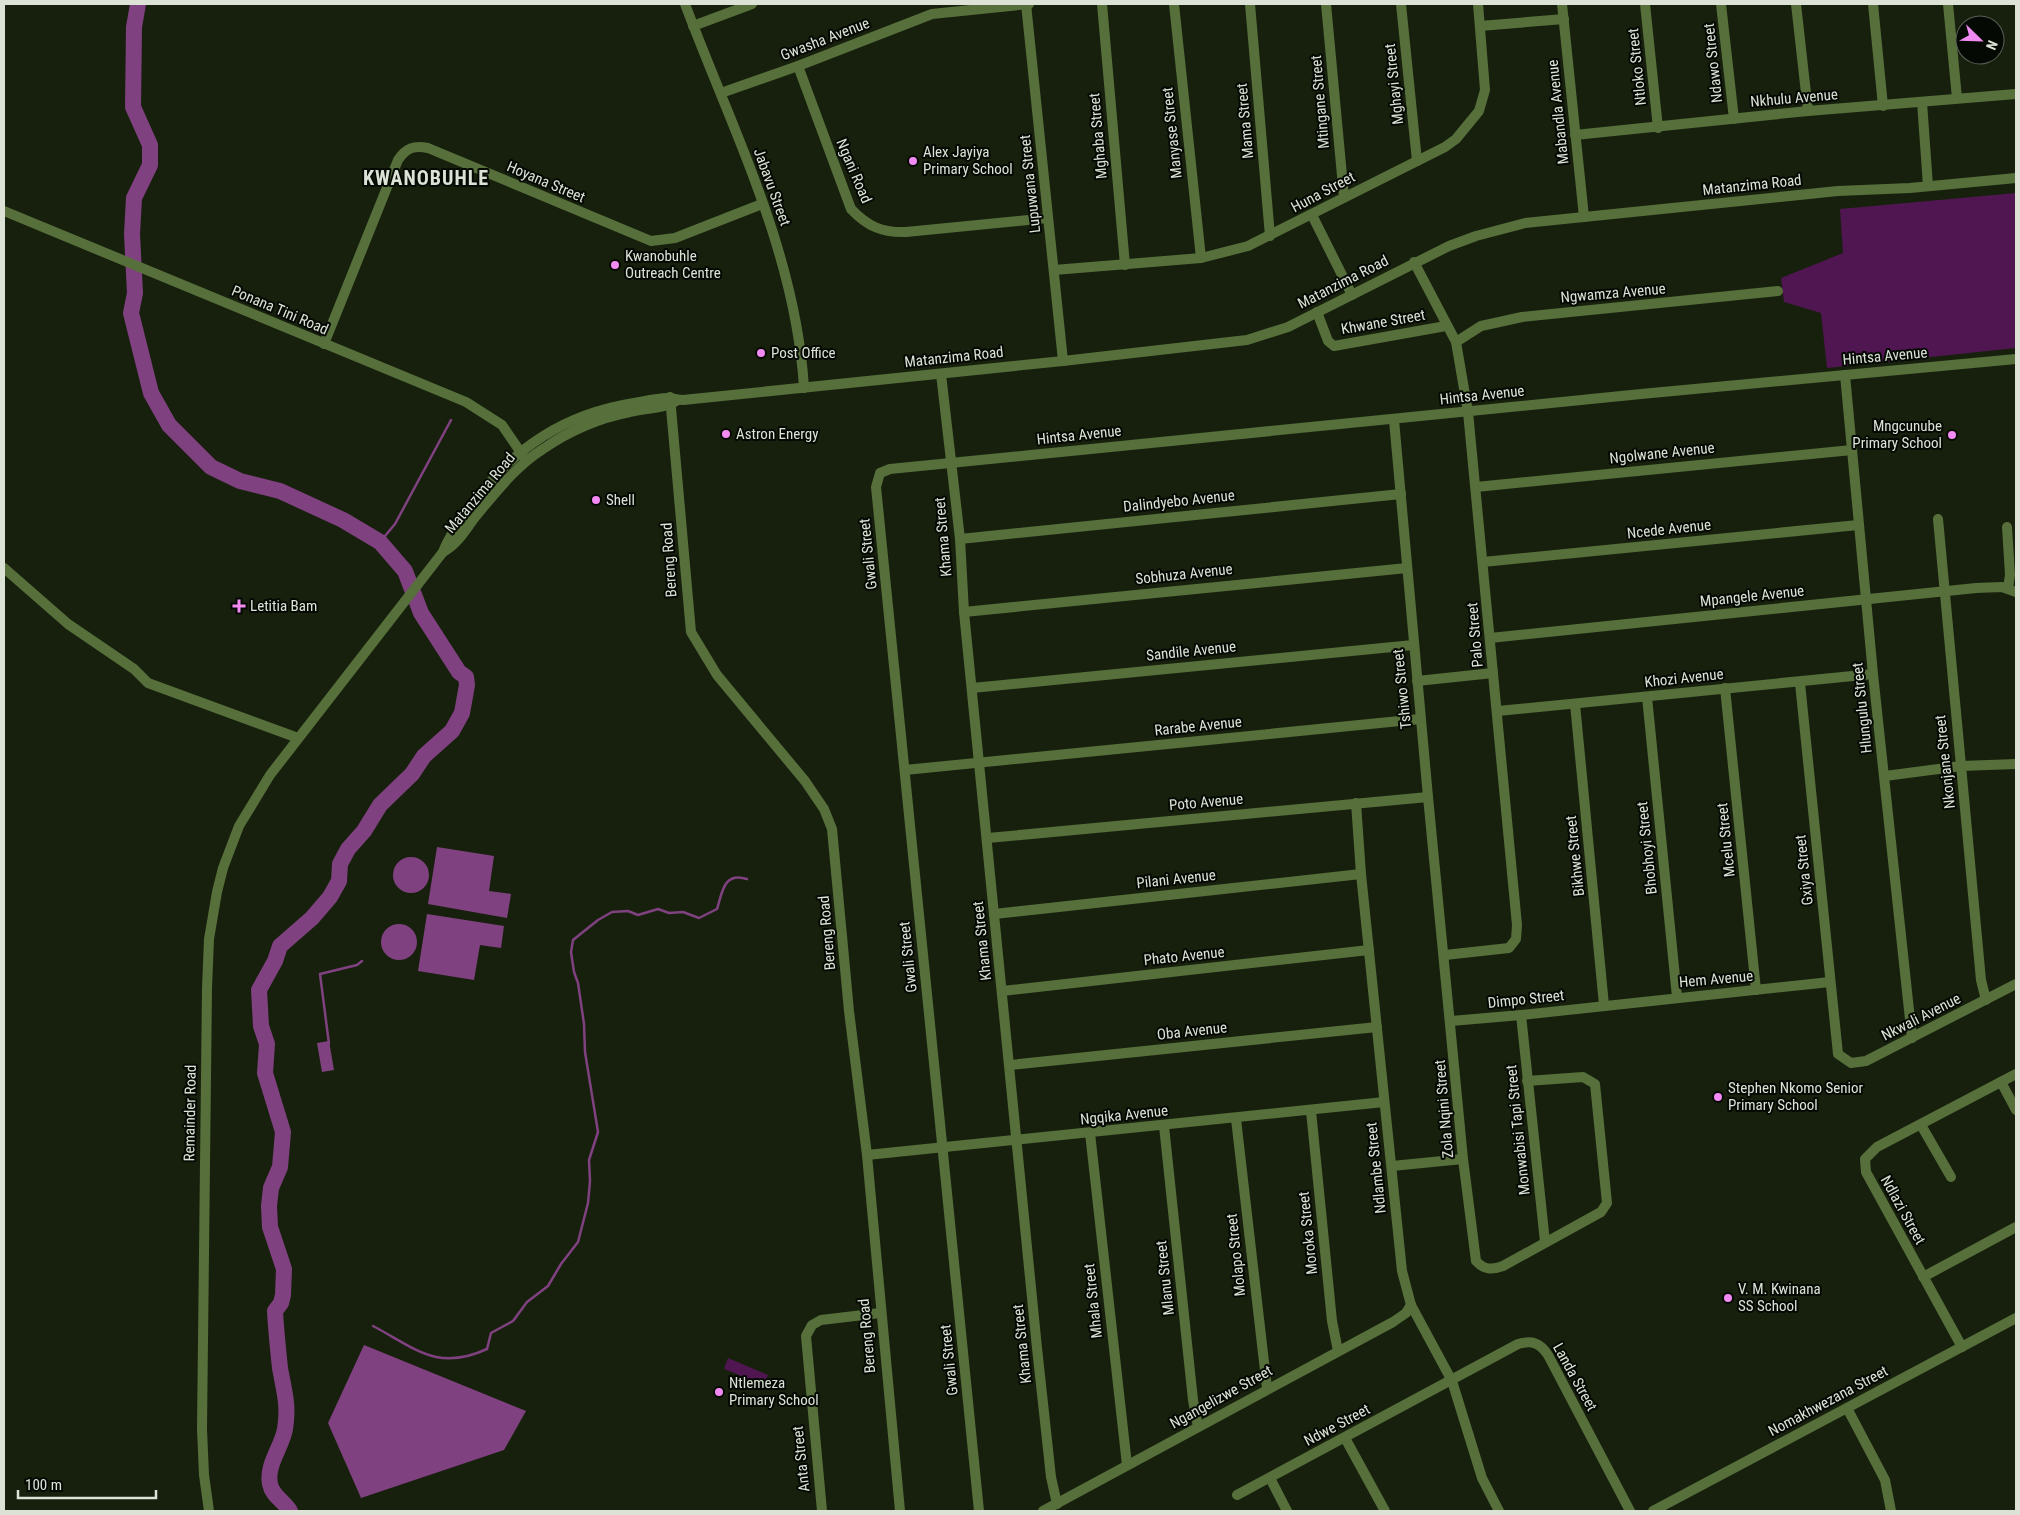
<svg xmlns="http://www.w3.org/2000/svg" width="2020" height="1515" font-family="'Roboto Condensed',sans-serif">
  <style>
    .green { fill: #4f1651 }
    .water { fill: #804180 }
    .lines { fill: none; stroke-linecap: round; stroke-linejoin: round }
    .stream { stroke: #804180; stroke-width: 2.5 }
    .river { stroke: #804180; stroke-width: 16 }
    .minor { stroke: #566f3b; stroke-width: 10 }
    .tertiary { stroke: #566f3b; stroke-width: 10 }
    .poi-dot { fill: #f28af3; stroke: #050903; stroke-width: 2 }
    .labels { text-anchor: middle; stroke-width: 4; stroke-linejoin: round; paint-order: stroke }
    .street-label { font-size: 15px; fill: #dce3d6; stroke: #050903 }
    .poi-label { font-size: 15px; fill: #dce3d6; stroke: #050903; text-anchor: start }
    .district-label { font-size: 20px; font-weight: bold; letter-spacing: 1px; fill: #dce3d6; stroke: #050903 }
  </style>
  <rect width="100%" height="100%" fill="#17200d"/>
  <!-- green -->
  <g class="green">
    <polygon points="2016,193 2016,348 1827,368 1821,313 1784,302 1781,278 1843,253 1840,209"/>
    <polygon points="728,1358 768,1375 764,1385 724,1369"/>
  </g>
  <!-- water -->
  <g class="water">
    <polygon points="437,847 494,856 489,891 511,894 507,918 428,904"/>
    <circle cx="411" cy="875" r="18"/>
    <polygon points="427,914 504,926 501,948 480,945 474,980 418,971"/>
    <circle cx="399" cy="942" r="18"/>
    <polygon points="329,1041 334,1070 322,1072 317,1043"/>
    <polygon points="364,1345 526,1411 504,1450 361,1498 328,1423"/>
  </g>
  <g class="lines">
    <!-- stream -->
    <g class="stream">
      <polyline points="380,542 395,524 451,420"/>
      <polyline points="329,1044 320,974 357,965 362,961"/>
      <path d="M 373,1326 C 415,1348 437,1372 487,1349 L 491,1333 L 513,1321 L 527,1302 L 548,1286 L 561,1264 L 578,1242 L 588,1203 L 590,1181 L 589,1160 L 598,1132 L 585,1052 L 584,1024 L 578,983 L 574,972 L 571,952 L 573,940 L 598,920 L 612,912 L 628,911 L 638,915 L 658,909 L 669,913 L 683,912 L 699,918 L 717,909 C 722,894 723,871 747,879"/>
    </g>
    <!-- river -->
    <path class="river" d="M 138,4 L 134,27 L 133,107 L 150,145 L 150,165 L 134,198 L 132,234 L 135,293 L 131,313 L 151,393 L 169,425 L 211,467 L 240,481 L 280,491 L 343,520 L 380,542 L 405,571 L 421,613 L 459,672 L 466,677 L 467,685 L 462,713 L 452,731 L 424,756 L 412,774 L 380,805 L 364,831 L 348,849 L 340,864 L 339,881 L 330,897 L 312,918 L 280,946 L 275,961 L 259,990 L 261,1026 L 267,1044 L 265,1073 L 283,1132 L 280,1167 L 271,1188 L 269,1206 L 270,1227 L 284,1269 L 283,1295 L 281,1303 L 275,1311 C 276,1330 278,1349 280,1368 C 284,1391 289,1405 285,1429 C 282,1447 266,1465 270,1484 C 272,1496 284,1501 290,1511"/>
    <!-- minor -->
    <g class="minor">
      <polyline points="1026,4 1063,361"/>
      <polyline points="1102,4 1125,265"/>
      <polyline points="1174,4 1201,258"/>
      <polyline points="1250,4 1270,236"/>
      <polyline points="1326,4 1344,197"/>
      <polyline points="1401,4 1417,161"/>
      <polyline points="1645,4 1658,128"/>
      <polyline points="1721,4 1734,119"/>
      <polyline points="1796,4 1808,111"/>
      <polyline points="1873,4 1883,106"/>
      <polyline points="1948,4 1957,98"/>
      <polyline points="693,26 752,4"/>
      <polyline points="1480,26 1564,19"/>
      <path d="M 798,66 L 851,209 C 867,226 882,233 906,232 L 1048,218"/>
      <polyline points="721,93 798,66 932,14 1029,4"/>
      <polyline points="1922,102 1928,186"/>
      <polyline points="1575,135 1808,111 2016,94"/>
      <polyline points="1312,215 1352,295"/>
      <polyline points="1414,262 1456,342 1468,412 1517,925 1516,939 1509,948 1445,955"/>
      <polyline points="1054,270 1201,258 1248,246 1445,147 1456,139 1479,111 1485,90 1478,4"/>
      <polyline points="1317,312 1328,341 1334,346 1446,326"/>
      <polyline points="1456,342 1481,326 1522,317 1778,291"/>
      <path d="M 324,344 L 398,160 C 406,148 414,145 428,148 L 651,241 L 675,238 L 762,204"/>
      <polyline points="941,374 960,539 964,612 1037,1348 1051,1477 1057,1504"/>
      <polyline points="1845,375 1873,674 1912,1038"/>
      <polyline points="670,397 691,632 717,675 805,781 824,809 832,829 849,1011 867,1155 900,1511"/>
      <path d="M 1394,420 L 1428,797 L 1463,1159 L 1476,1261 C 1484,1270 1492,1270 1503,1266 L 1601,1212 L 1607,1203 L 1595,1084 L 1583,1077 L 1527,1081"/>
      <polyline points="1476,487 1852,450"/>
      <polyline points="1938,519 1981,980 1986,1000"/>
      <polyline points="2007,527 2010,575 2008,588"/>
      <polyline points="960,539 1401,494"/>
      <polyline points="1483,562 1858,525"/>
      <polyline points="4,568 68,624 134,669 148,683 298,738"/>
      <polyline points="964,612 1407,568"/>
      <polyline points="1490,638 1976,588 2002,587 2016,592"/>
      <polyline points="1417,681 1493,673"/>
      <polyline points="1800,683 1838,1054 1851,1063 1866,1061 2016,984"/>
      <polyline points="972,688 1413,645"/>
      <polyline points="1725,688 1756,990"/>
      <polyline points="1647,697 1677,997"/>
      <polyline points="1575,704 1604,1005"/>
      <polyline points="1498,711 1873,674"/>
      <polyline points="905,770 1420,719"/>
      <polyline points="1885,776 1961,766 2016,764"/>
      <polyline points="1356,803 1361,874 1402,1271 1411,1305 1452,1381 1482,1478 1499,1511"/>
      <polyline points="988,838 1428,797"/>
      <polyline points="994,914 1361,874"/>
      <polyline points="1002,991 1369,950"/>
      <polyline points="1521,1015 1545,1242"/>
      <polyline points="1451,1021 1521,1015 1830,982"/>
      <polyline points="1010,1065 1377,1027"/>
      <polyline points="2001,1082 2016,1110"/>
      <polyline points="1311,1111 1332,1321 1338,1351"/>
      <polyline points="1236,1119 1267,1388"/>
      <polyline points="1921,1125 1951,1177"/>
      <polyline points="1164,1126 1193,1400 1198,1427"/>
      <polyline points="1090,1133 1127,1465"/>
      <polyline points="867,1155 1384,1102"/>
      <polyline points="1392,1166 1463,1159"/>
      <polyline points="1923,1277 2016,1227"/>
      <polyline points="1962,1347 1866,1172 1865,1159 1877,1147 2016,1074"/>
      <polyline points="1847,1408 1885,1480 1891,1511"/>
      <polyline points="1345,1438 1385,1511"/>
      <polyline points="1270,1478 1287,1511"/>
      <path d="M 1237,1495 L 1518,1344 C 1532,1340 1540,1343 1548,1355 L 1630,1511"/>
      <polyline points="822,1511 806,1336 812,1325 821,1320 880,1313"/>
      <polyline points="979,1511 876,487 880,473 890,469 1641,394 2016,359"/>
      <polyline points="1043,1511 1393,1322 1406,1313 1411,1305"/>
      <polyline points="1653,1511 2016,1318"/>
    </g>
    <!-- tertiary -->
    <g class="tertiary">
      <path d="M 685,4 C 732,129 796,253 804,388"/>
      <polyline points="1562,4 1584,217"/>
      <polyline points="4,211 466,402 502,425 526,460"/>
      <path d="M 443,552 C 458,544 465,530 476,516 C 496,492 516,466 543,449 C 569,431 599,418 630,412 C 646,408 665,409 678,400"/>
      <path d="M 209,1511 L 204,1475 L 202,1429 L 207,988 L 209,939 L 217,892 L 223,868 L 239,826 L 270,775 L 443,552 C 450,534 462,519 473,504 C 514,447 565,414 634,403 C 645,401 657,398 668,398 C 674,398 678,400 683,400 L 1063,361 L 1247,340 L 1288,327 L 1449,246 L 1476,236 L 1525,223 L 1838,191 L 1910,188 L 2016,178"/>
    </g>
  </g>
  <!-- markers -->
  <g class="poi-dot">
    <circle cx="913" cy="161" r="5"/>
    <circle cx="615" cy="265" r="5"/>
    <circle cx="761" cy="353" r="5"/>
    <circle cx="726" cy="434" r="5"/>
    <circle cx="1952" cy="435" r="5"/>
    <circle cx="596" cy="500" r="5"/>
    <path d="M236.5 598.5h5v5h5v5h-5v5h-5v-5h-5v-5h5z"/>
    <circle cx="1718" cy="1097" r="5"/>
    <circle cx="1728" cy="1298" r="5"/>
    <circle cx="719" cy="1392" r="5"/>
  </g>
  <g class="labels">
    <!-- street labels -->
    <g class="street-label">
      <text transform="translate(825 39) rotate(-21)" y="5">Gwasha Avenue</text>
      <text transform="translate(1713 63) rotate(-96)" y="5">Ndawo Street</text>
      <text transform="translate(1637 67) rotate(-96)" y="5">Ntloko Street</text>
      <text transform="translate(1394 84) rotate(-96)" y="5">Mghayi Street</text>
      <text transform="translate(1794 98) rotate(-5)" y="5">Nkhulu Avenue</text>
      <text transform="translate(1320 102) rotate(-95)" y="5">Mtingane Street</text>
      <text transform="translate(1558 112) rotate(-96)" y="5">Mabandla Avenue</text>
      <text transform="translate(1245 121) rotate(-95)" y="5">Mama Street</text>
      <text transform="translate(1172 133) rotate(-96)" y="5">Manyase Street</text>
      <text transform="translate(1098 136) rotate(-95)" y="5">Mghaba Street</text>
      <text transform="translate(854 171) rotate(67)" y="5">Ngani Road</text>
      <text transform="translate(546 182) rotate(23)" y="5">Hoyana Street</text>
      <text transform="translate(1030 184) rotate(-96)" y="5">Lupuwana Street</text>
      <text transform="translate(1752 185) rotate(-6)" y="5">Matanzima Road</text>
      <text transform="translate(772 187) rotate(70)" y="5">Jabavu Street</text>
      <text transform="translate(1323 192) rotate(-28)" y="5">Huna Street</text>
      <text transform="translate(1343 282) rotate(-27)" y="5">Matanzima Road</text>
      <text transform="translate(1613 293) rotate(-5)" y="5">Ngwamza Avenue</text>
      <text transform="translate(280 310) rotate(23)" y="5">Ponana Tini Road</text>
      <text transform="translate(1383 322) rotate(-10)" y="5">Khwane Street</text>
      <text transform="translate(1885 356) rotate(-5)" y="5">Hintsa Avenue</text>
      <text transform="translate(954 357) rotate(-6)" y="5">Matanzima Road</text>
      <text transform="translate(1482 395) rotate(-6)" y="5">Hintsa Avenue</text>
      <text transform="translate(1079 435) rotate(-6)" y="5">Hintsa Avenue</text>
      <text transform="translate(1662 453) rotate(-6)" y="5">Ngolwane Avenue</text>
      <text transform="translate(480 493) rotate(-50)" y="5">Matanzima Road</text>
      <text transform="translate(1179 501) rotate(-6)" y="5">Dalindyebo Avenue</text>
      <text transform="translate(1669 529) rotate(-6)" y="5">Ncede Avenue</text>
      <text transform="translate(943 537) rotate(-95)" y="5">Khama Street</text>
      <text transform="translate(868 554) rotate(-96)" y="5">Gwali Street</text>
      <text transform="translate(669 560) rotate(-94)" y="5">Bereng Road</text>
      <text transform="translate(1184 574) rotate(-6)" y="5">Sobhuza Avenue</text>
      <text transform="translate(1752 596) rotate(-6)" y="5">Mpangele Avenue</text>
      <text transform="translate(1475 635) rotate(-95)" y="5">Palo Street</text>
      <text transform="translate(1191 651) rotate(-6)" y="5">Sandile Avenue</text>
      <text transform="translate(1684 678) rotate(-6)" y="5">Khozi Avenue</text>
      <text transform="translate(1402 689) rotate(-96)" y="5">Tshiwo Street</text>
      <text transform="translate(1862 708) rotate(-96)" y="5">Hlungulu Street</text>
      <text transform="translate(1198 726) rotate(-6)" y="5">Rarabe Avenue</text>
      <text transform="translate(1945 762) rotate(-96)" y="5">Nkonjane Street</text>
      <text transform="translate(1206 802) rotate(-5)" y="5">Poto Avenue</text>
      <text transform="translate(1726 840) rotate(-96)" y="5">Mcelu Street</text>
      <text transform="translate(1647 848) rotate(-96)" y="5">Bhobhoyi Street</text>
      <text transform="translate(1575 856) rotate(-96)" y="5">Bikhwe Street</text>
      <text transform="translate(1804 870) rotate(-96)" y="5">Gxiya Street</text>
      <text transform="translate(1176 879) rotate(-6)" y="5">Pilani Avenue</text>
      <text transform="translate(827 933) rotate(-95)" y="5">Bereng Road</text>
      <text transform="translate(982 941) rotate(-96)" y="5">Khama Street</text>
      <text transform="translate(1184 956) rotate(-6)" y="5">Phato Avenue</text>
      <text transform="translate(908 957) rotate(-96)" y="5">Gwali Street</text>
      <text transform="translate(1716 979) rotate(-5)" y="5">Hem Avenue</text>
      <text transform="translate(1526 999) rotate(-6)" y="5">Dimpo Street</text>
      <text transform="translate(1921 1017) rotate(-27)" y="5">Nkwali Avenue</text>
      <text transform="translate(1192 1031) rotate(-6)" y="5">Oba Avenue</text>
      <text transform="translate(1444 1109) rotate(-95)" y="5">Zola Nqini Street</text>
      <text transform="translate(190 1113) rotate(-89)" y="5">Remainder Road</text>
      <text transform="translate(1124 1115) rotate(-6)" y="5">Ngqika Avenue</text>
      <text transform="translate(1518 1130) rotate(-96)" y="5">Monwabisi Tapi Street</text>
      <text transform="translate(1376 1168) rotate(-96)" y="5">Ndlambe Street</text>
      <text transform="translate(1903 1210) rotate(61)" y="5">Ndlazi Street</text>
      <text transform="translate(1308 1233) rotate(-96)" y="5">Moroka Street</text>
      <text transform="translate(1236 1255) rotate(-96)" y="5">Molapo Street</text>
      <text transform="translate(1165 1278) rotate(-96)" y="5">Mlanu Street</text>
      <text transform="translate(1093 1301) rotate(-96)" y="5">Mhala Street</text>
      <text transform="translate(867 1336) rotate(-95)" y="5">Bereng Road</text>
      <text transform="translate(1022 1344) rotate(-96)" y="5">Khama Street</text>
      <text transform="translate(949 1360) rotate(-96)" y="5">Gwali Street</text>
      <text transform="translate(1575 1377) rotate(61)" y="5">Landa Street</text>
      <text transform="translate(1221 1397) rotate(-29)" y="5">Ngangelizwe Street</text>
      <text transform="translate(1828 1401) rotate(-28)" y="5">Nomakhwezana Street</text>
      <text transform="translate(1337 1425) rotate(-28)" y="5">Ndwe Street</text>
      <text transform="translate(801 1459) rotate(-96)" y="5">Anta Street</text>
    </g>
    <!-- poi labels -->
    <g class="poi-label">
      <text x="923" y="157">Alex Jayiya<tspan x="923" dy="17">Primary School</tspan></text>
      <text x="625" y="261">Kwanobuhle<tspan x="625" dy="17">Outreach Centre</tspan></text>
      <text x="771" y="358">Post Office</text>
      <text x="1942" y="431" text-anchor="end">Mngcunube<tspan x="1942" dy="17">Primary School</tspan></text>
      <text x="736" y="439">Astron Energy</text>
      <text x="606" y="505">Shell</text>
      <text x="250" y="611">Letitia Bam</text>
      <text x="1728" y="1093">Stephen Nkomo Senior<tspan x="1728" dy="17">Primary School</tspan></text>
      <text x="1738" y="1294">V. M. Kwinana<tspan x="1738" dy="17">SS School</tspan></text>
      <text x="729" y="1388">Ntlemeza<tspan x="729" dy="17">Primary School</tspan></text>
    </g>
    <!-- district labels -->
    <g class="district-label">
      <text x="426" y="185">KWANOBUHLE</text>
    </g>
  </g>
  <!-- border -->
  <rect width="2020" height="1515" fill="none" stroke="#dce3d6" stroke-width="10"/>
  <!-- north arrow -->
  <g transform="translate(1980 40) rotate(113)"><circle r="24" fill="#050903" stroke="#5b6057"/>
  <path d="M0-4L9 19L0 12L-9 19Z" fill="#f28af3"/>
  <text y="-8" font-size="14" font-weight="bold" text-anchor="middle" fill="#dce3d6">N</text>
  </g>
  <!-- scale -->
  <path d="M18 1490v8h138v-8" fill="none" stroke="#dce3d6" stroke-width="2.5"/>
  <text x="25" y="1490" font-size="15" fill="#dce3d6" stroke="#050903" stroke-width="4" paint-order="stroke">100 m</text>
</svg>
